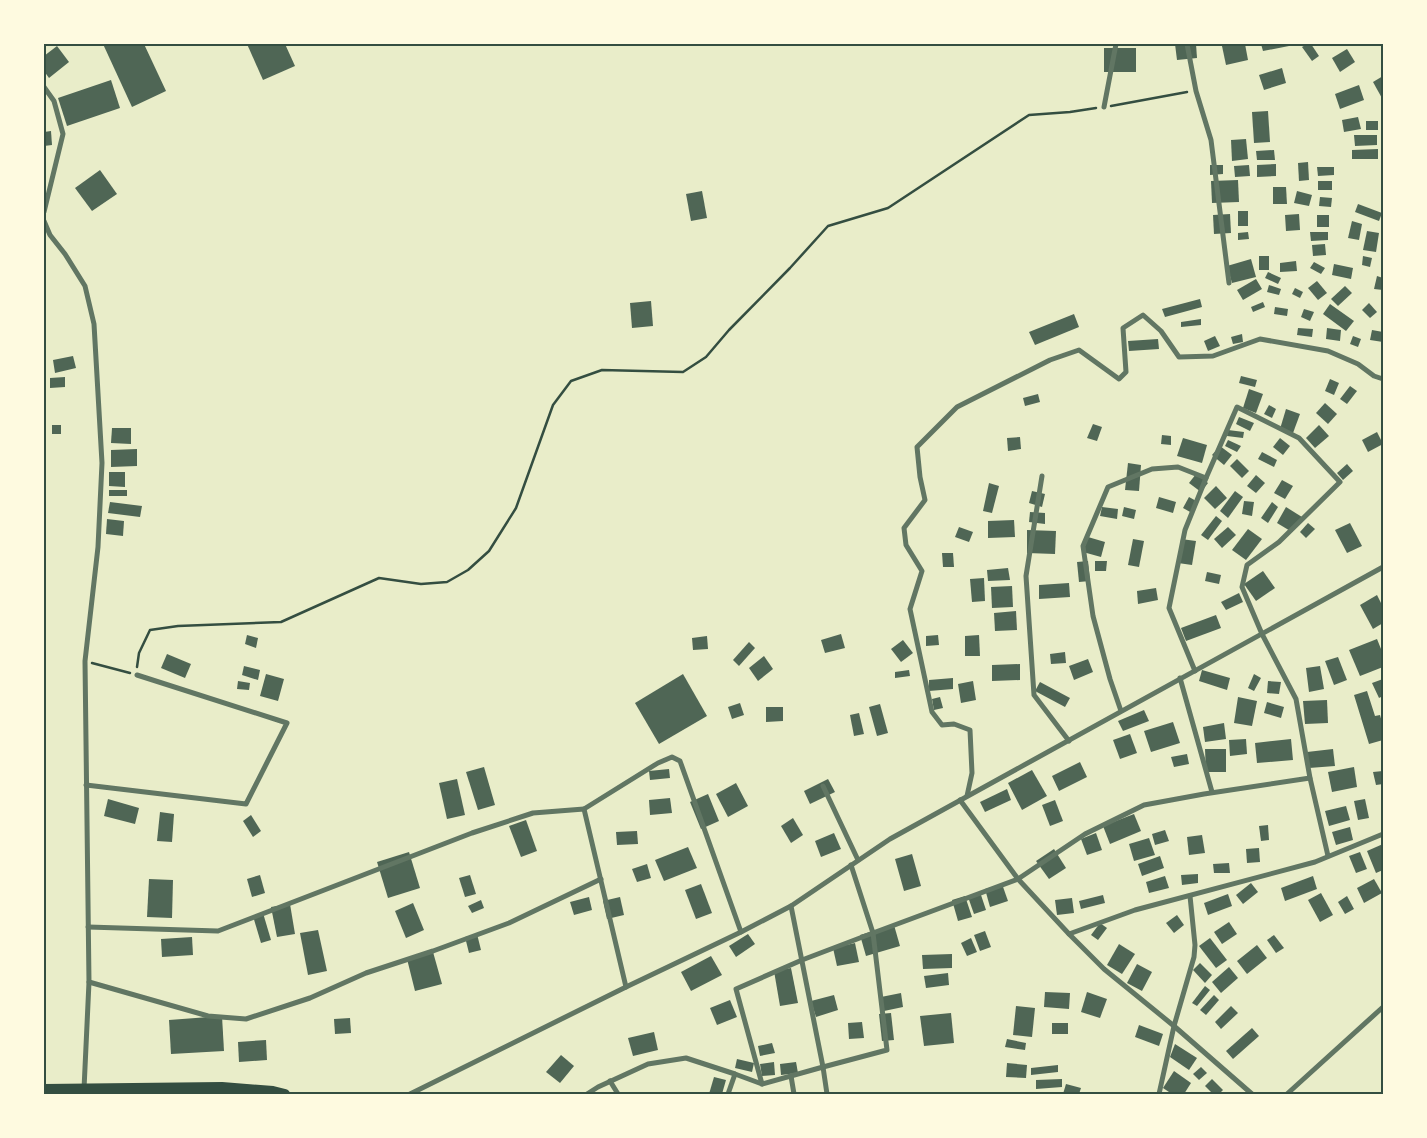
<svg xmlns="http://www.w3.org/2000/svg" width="1427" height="1138" font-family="'Roboto Condensed',sans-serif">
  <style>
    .building { fill: #4f6655 }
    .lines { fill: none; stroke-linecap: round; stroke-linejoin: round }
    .path { stroke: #344e41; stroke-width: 2.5 }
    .minor { stroke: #617663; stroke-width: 5 }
    .primary { stroke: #344e41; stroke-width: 10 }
    .neatline { fill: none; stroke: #344e41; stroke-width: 2 }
  </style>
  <rect width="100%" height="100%" fill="#e9edc9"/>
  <!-- building -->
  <g class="building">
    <polygon points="103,44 144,44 166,91 132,107"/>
    <polygon points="247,44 285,44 295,66 263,80"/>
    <polygon points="1175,44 1196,44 1197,58 1177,60"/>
    <polygon points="1231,44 1245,44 1248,60 1226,65 1222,46"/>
    <polygon points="1261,44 1289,44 1289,46 1263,51"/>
    <polygon points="1307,44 1311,44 1319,56 1312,61 1302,47"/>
    <polygon points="57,46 69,62 49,78 44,71 44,56"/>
    <rect x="1104" y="48" width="32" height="24"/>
    <polygon points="1347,49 1355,62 1340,72 1332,58"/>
    <polygon points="1282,68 1286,83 1264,90 1259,75"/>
    <polygon points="1383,76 1383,100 1373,82"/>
    <polygon points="111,80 120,108 67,126 58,98"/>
    <polygon points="1359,85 1364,100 1340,109 1335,94"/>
    <polygon points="1268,111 1270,142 1254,143 1252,112"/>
    <polygon points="1358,117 1361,129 1344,132 1342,120"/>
    <rect x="1366" y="121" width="12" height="9"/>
    <polygon points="51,131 52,145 44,146 44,132"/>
    <polygon points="1354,135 1377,135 1377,145 1355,146"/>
    <polygon points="1246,139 1248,159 1232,161 1231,140"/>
    <polygon points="1378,149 1378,159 1352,159 1352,150"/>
    <polygon points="1274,150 1275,160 1257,160 1256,151"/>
    <polygon points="1308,162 1309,180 1299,181 1298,163"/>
    <polygon points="1276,164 1276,176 1257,177 1257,165"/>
    <polygon points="1210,165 1223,165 1223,174 1210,175"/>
    <polygon points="1249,165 1250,176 1235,177 1234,166"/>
    <polygon points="1317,167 1334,167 1334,175 1318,176"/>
    <polygon points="100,170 117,194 92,211 75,188"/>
    <polygon points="1238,180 1239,202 1212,203 1211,181"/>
    <rect x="1318" y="181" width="14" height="9"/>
    <polygon points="1273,187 1286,187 1287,204 1273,204"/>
    <polygon points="702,191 707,218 691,221 686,194"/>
    <polygon points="1297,191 1312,195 1309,206 1294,203"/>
    <polygon points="1320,197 1332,198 1331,207 1319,206"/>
    <polygon points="1358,204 1382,213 1379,221 1355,212"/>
    <rect x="1238" y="211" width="10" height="15"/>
    <polygon points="1230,214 1231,233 1214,234 1213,215"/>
    <polygon points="1299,214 1300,230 1286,231 1285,215"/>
    <rect x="1317" y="215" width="12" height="12"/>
    <polygon points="1352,221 1362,224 1359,240 1348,238"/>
    <polygon points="1367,231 1379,233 1376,252 1363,250"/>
    <polygon points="1248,232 1249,239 1238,240 1238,233"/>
    <polygon points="1310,232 1328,232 1328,240 1311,241"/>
    <polygon points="1325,244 1326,255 1313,256 1312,245"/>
    <rect x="1259" y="256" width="10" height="14"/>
    <polygon points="1363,256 1372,258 1370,267 1362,265"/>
    <polygon points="1251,259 1256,277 1232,283 1227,266"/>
    <polygon points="1296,261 1297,271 1280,272 1280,263"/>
    <polygon points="1314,262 1325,268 1321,274 1310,268"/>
    <polygon points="1334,264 1353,268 1351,279 1332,275"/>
    <polygon points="1268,272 1281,278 1278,284 1265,278"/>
    <polygon points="1377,276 1383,278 1383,290 1374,289"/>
    <polygon points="1256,279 1262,289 1243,300 1237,290"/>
    <polygon points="1317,281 1327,293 1318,300 1308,288"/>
    <polygon points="1269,285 1281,289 1279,295 1267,292"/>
    <polygon points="1345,286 1352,293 1338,306 1331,299"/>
    <polygon points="1295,288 1303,292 1300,298 1292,294"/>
    <polygon points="1200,299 1202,307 1165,317 1162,309"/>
    <polygon points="651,301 653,326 632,328 630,303"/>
    <polygon points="1263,302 1265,307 1253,312 1251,307"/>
    <polygon points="1369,303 1377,312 1370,318 1362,310"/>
    <polygon points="1330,304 1354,321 1346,331 1323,314"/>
    <polygon points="1275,307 1288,309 1287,316 1274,314"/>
    <polygon points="1304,309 1314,312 1310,321 1301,317"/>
    <polygon points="1074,314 1079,327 1035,345 1029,332"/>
    <polygon points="1201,319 1201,325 1181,327 1181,322"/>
    <polygon points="1298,328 1313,329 1312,337 1297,335"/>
    <polygon points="1327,328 1341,330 1340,341 1326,339"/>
    <polygon points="1372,330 1383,332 1383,342 1370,340"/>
    <polygon points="1242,334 1243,342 1233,344 1231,337"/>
    <polygon points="1215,336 1220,346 1208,351 1204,341"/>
    <polygon points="1353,336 1361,339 1358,347 1350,344"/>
    <polygon points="1158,339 1159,349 1129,351 1128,341"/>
    <polygon points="73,356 76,368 55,373 53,360"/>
    <polygon points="1241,376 1257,380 1255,387 1239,383"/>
    <polygon points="65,377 65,387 50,388 50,378"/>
    <polygon points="1330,379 1339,383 1334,395 1325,391"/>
    <polygon points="1350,386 1357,391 1347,404 1340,399"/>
    <polygon points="1249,389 1263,394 1256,413 1243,408"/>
    <polygon points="1038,394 1040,402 1025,406 1023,398"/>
    <polygon points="1325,403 1337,414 1328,424 1316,413"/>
    <polygon points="1269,405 1276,409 1272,418 1264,414"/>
    <polygon points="1286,409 1300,414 1293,433 1280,429"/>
    <polygon points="1239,417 1254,423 1250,431 1236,424"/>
    <polygon points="1093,424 1102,427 1097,441 1087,438"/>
    <rect x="52" y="425" width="9" height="9"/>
    <polygon points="1319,425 1329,436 1315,448 1306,438"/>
    <polygon points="112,428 131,428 131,444 111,443"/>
    <polygon points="1228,430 1244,432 1243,438 1227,436"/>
    <polygon points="1377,432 1383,444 1368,452 1362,440"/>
    <polygon points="1162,435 1171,436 1171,445 1161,444"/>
    <polygon points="1020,437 1021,449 1008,451 1007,438"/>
    <polygon points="1183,438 1207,445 1202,463 1177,456"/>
    <polygon points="1280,438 1290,446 1283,455 1273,447"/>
    <polygon points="1228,440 1241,446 1237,452 1225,446"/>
    <polygon points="1220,446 1232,455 1224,465 1212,455"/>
    <polygon points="137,449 137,466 111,467 111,450"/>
    <polygon points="1262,452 1277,460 1274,467 1258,459"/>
    <polygon points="1237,459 1249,471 1242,478 1230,466"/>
    <polygon points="1128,463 1141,465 1139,491 1125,490"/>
    <polygon points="1347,464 1353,471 1343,480 1337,473"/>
    <polygon points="109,472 125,472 125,487 109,486"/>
    <polygon points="1196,474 1208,483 1201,492 1189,483"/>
    <polygon points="1256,475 1265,483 1256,493 1247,486"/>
    <polygon points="1282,480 1293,486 1285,499 1274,493"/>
    <polygon points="989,483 999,486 992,513 983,511"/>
    <polygon points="1216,486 1227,498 1215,509 1204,498"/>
    <rect x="109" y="490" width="18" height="6"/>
    <polygon points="1032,491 1045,494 1042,507 1029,503"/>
    <polygon points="1235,491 1243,497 1228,518 1220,511"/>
    <polygon points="1159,497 1176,502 1173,513 1156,508"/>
    <polygon points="1189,497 1198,502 1192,513 1183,508"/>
    <polygon points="1244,501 1254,502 1252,516 1242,514"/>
    <polygon points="110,502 142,506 140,517 108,513"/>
    <polygon points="1272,502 1278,507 1268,523 1261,518"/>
    <polygon points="1102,507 1118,509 1117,519 1100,516"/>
    <polygon points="1124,507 1136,510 1134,519 1122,516"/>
    <polygon points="1286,507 1302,517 1292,532 1277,523"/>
    <polygon points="1030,512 1045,513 1045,524 1029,522"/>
    <polygon points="1216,516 1222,521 1208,540 1201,535"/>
    <polygon points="107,519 124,521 123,536 106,534"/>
    <polygon points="1014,520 1015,537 988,538 988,521"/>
    <polygon points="1308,523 1315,529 1306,538 1300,532"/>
    <polygon points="1350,523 1362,546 1347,553 1335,530"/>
    <polygon points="959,527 973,532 969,542 955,537"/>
    <polygon points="1228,527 1236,535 1222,548 1214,539"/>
    <polygon points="1248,529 1262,539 1246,560 1232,550"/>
    <polygon points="1027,530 1056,531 1055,554 1027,553"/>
    <polygon points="1088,537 1105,542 1101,557 1083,552"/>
    <polygon points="1133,539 1144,541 1139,567 1128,565"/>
    <polygon points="1181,539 1196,541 1192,565 1178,563"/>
    <polygon points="942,553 953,553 954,567 943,567"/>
    <polygon points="1088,561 1090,581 1079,582 1077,562"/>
    <polygon points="1095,561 1107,561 1106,571 1095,571"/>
    <polygon points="1008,568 1010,580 988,581 987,570"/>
    <polygon points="1263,571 1275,588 1256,601 1244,584"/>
    <polygon points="1207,572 1221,575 1219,584 1205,581"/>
    <polygon points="984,578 985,601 972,602 970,579"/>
    <polygon points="1069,583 1070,597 1039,599 1039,585"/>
    <polygon points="1012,586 1013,607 992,608 991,587"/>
    <polygon points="1156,588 1158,600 1138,604 1137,591"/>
    <polygon points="1239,593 1243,602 1226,610 1221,602"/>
    <polygon points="1377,595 1383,607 1383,623 1373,629 1360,605"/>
    <polygon points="1016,611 1017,630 995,631 994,613"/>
    <polygon points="1216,615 1221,628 1186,641 1181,628"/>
    <polygon points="841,634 845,648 825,653 821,640"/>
    <polygon points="247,635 258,638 256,648 245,644"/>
    <polygon points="938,635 939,645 926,646 926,636"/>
    <polygon points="979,635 980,656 965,656 965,636"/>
    <polygon points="707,636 708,649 693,650 692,638"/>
    <polygon points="1377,639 1383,654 1383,667 1360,676 1349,650"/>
    <polygon points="903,640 913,653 901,662 891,649"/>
    <polygon points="749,642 755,648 739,666 733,660"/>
    <polygon points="1065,652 1066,663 1051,664 1050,654"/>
    <polygon points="167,654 191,664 185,678 161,668"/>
    <polygon points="764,656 773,669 758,681 749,668"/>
    <polygon points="1338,657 1347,680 1334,685 1325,661"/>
    <polygon points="1088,659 1093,672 1074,680 1069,666"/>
    <polygon points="1020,664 1020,680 992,681 992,665"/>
    <polygon points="244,666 260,670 258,680 242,675"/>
    <polygon points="1320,666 1324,689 1309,692 1306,668"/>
    <polygon points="909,670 910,676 895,678 895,672"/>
    <polygon points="1202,670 1230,678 1227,690 1199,681"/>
    <polygon points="266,674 284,679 278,701 260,696"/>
    <polygon points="683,674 707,716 659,744 635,703"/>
    <polygon points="1254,674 1261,678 1254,691 1248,688"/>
    <polygon points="953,678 953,689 929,691 929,680"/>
    <polygon points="1383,679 1383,696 1379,698 1372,683"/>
    <polygon points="238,681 250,683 249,690 237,689"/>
    <polygon points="973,681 976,700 961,703 958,684"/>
    <polygon points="1268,681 1281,682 1279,694 1267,693"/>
    <polygon points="1040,682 1070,698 1065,707 1035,691"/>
    <polygon points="1367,691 1375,716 1380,715 1383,726 1383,740 1369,744 1354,695"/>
    <polygon points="940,697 943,708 934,710 932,699"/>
    <polygon points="1238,697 1257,701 1252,726 1234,723"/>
    <polygon points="1327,700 1328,723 1305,724 1303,701"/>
    <polygon points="1267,702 1284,707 1281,718 1264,713"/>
    <polygon points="740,703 744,715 732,719 728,707"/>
    <polygon points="880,704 888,733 877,736 869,707"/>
    <polygon points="766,707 783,707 783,721 766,722"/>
    <polygon points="1144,710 1149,721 1123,731 1118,721"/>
    <polygon points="859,713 864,734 854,736 850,715"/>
    <polygon points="1173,722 1180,743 1151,752 1144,731"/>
    <polygon points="1224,723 1226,739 1205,742 1203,727"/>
    <polygon points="1130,734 1137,753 1120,759 1113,740"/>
    <polygon points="1246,739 1247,754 1230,756 1229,740"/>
    <polygon points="1291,739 1293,760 1257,763 1255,743"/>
    <polygon points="1205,749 1226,749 1226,772 1206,772"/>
    <polygon points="1333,749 1335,766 1309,768 1307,752"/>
    <polygon points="1187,754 1189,764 1174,767 1171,757"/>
    <polygon points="1080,762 1087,777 1059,791 1052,776"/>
    <polygon points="484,767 495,805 478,810 466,772"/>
    <polygon points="1354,767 1357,787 1332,792 1328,772"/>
    <polygon points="669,769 670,778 650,780 649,771"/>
    <polygon points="1032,770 1047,796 1022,810 1008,783"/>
    <polygon points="1383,771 1383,784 1376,785 1373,772"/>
    <polygon points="457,779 465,815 447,819 439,783"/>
    <polygon points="828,779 835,792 810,804 804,791"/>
    <polygon points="736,783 748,806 728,817 716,794"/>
    <polygon points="1007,789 1011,800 985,812 980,802"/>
    <polygon points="708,794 719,821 701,829 690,802"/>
    <polygon points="670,798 672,813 650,815 649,800"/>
    <polygon points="108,799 139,808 135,824 104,816"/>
    <polygon points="1365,799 1369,818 1358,820 1354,801"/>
    <polygon points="1055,800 1063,821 1050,826 1042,805"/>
    <polygon points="1346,806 1350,820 1329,826 1325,811"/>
    <polygon points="160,812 174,814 172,842 157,841"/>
    <polygon points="1134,814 1141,831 1110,844 1103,826"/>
    <polygon points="251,815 261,831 253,837 243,821"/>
    <polygon points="793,818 803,835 791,843 781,826"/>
    <polygon points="526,820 537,851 521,857 509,826"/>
    <polygon points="1268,825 1269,840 1261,841 1259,826"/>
    <polygon points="1350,827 1353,840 1336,845 1332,832"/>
    <polygon points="1165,830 1169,841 1155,845 1152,834"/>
    <polygon points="637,831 638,844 617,845 616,832"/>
    <polygon points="834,833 841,849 821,857 815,841"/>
    <polygon points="1096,833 1102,850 1087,855 1081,839"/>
    <polygon points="1202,835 1205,853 1189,855 1187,837"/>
    <polygon points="1149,838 1155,855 1134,861 1129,844"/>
    <polygon points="1383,844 1383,870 1376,873 1367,851"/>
    <polygon points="688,847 697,868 664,881 655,860"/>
    <polygon points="1259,848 1260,862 1247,863 1246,849"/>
    <polygon points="1054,849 1066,868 1049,879 1036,861"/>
    <polygon points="409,852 420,888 388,898 377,862"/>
    <polygon points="1360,852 1367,869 1356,873 1349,856"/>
    <polygon points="912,854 921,886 904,891 895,859"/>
    <polygon points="1160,856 1164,868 1142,876 1138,864"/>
    <polygon points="1229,863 1230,873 1214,873 1213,864"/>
    <polygon points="647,864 651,878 637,882 632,869"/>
    <polygon points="1198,874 1198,883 1182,885 1181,875"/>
    <polygon points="260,875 265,893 252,897 247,879"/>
    <polygon points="470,875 476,894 465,897 459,878"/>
    <polygon points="1165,876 1169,888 1149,893 1146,882"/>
    <polygon points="1313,876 1317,889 1285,901 1281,888"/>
    <polygon points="149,879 173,880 172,918 147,917"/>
    <polygon points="1374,879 1382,893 1364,903 1357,888"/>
    <polygon points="1251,883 1258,892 1243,904 1236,895"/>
    <polygon points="701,884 712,913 696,919 685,890"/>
    <polygon points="1002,884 1008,901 990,907 985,889"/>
    <polygon points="980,892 986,910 974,914 968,897"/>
    <polygon points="1321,893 1333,915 1320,922 1308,900"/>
    <polygon points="1228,894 1232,906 1208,915 1204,903"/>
    <polygon points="1103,895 1105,903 1081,909 1079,901"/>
    <polygon points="965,896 972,917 958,921 952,900"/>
    <polygon points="1347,896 1354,909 1345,914 1338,902"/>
    <polygon points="589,897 592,910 574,915 570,902"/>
    <polygon points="620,897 624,915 607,919 603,901"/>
    <polygon points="1072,898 1074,913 1057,915 1055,900"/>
    <polygon points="481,900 484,908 472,913 468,906"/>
    <polygon points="413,903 424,930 406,938 395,911"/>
    <polygon points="290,904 295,934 277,937 271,907"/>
    <polygon points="263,913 271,940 261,943 253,916"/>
    <polygon points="1177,915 1184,925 1174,933 1166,923"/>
    <polygon points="1229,922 1237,934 1222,944 1214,932"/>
    <polygon points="1100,923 1107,928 1098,940 1091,935"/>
    <polygon points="894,925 900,946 866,956 860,935"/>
    <polygon points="318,930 327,971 308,975 300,933"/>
    <polygon points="985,931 991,947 980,951 974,935"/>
    <polygon points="477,934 481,950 469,953 465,937"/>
    <polygon points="748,934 755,944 736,957 729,946"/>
    <polygon points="1274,935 1284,948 1276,953 1267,940"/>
    <polygon points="192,937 193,955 162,957 161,939"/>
    <polygon points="971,938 977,952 967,956 961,943"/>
    <polygon points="1210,938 1227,960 1216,968 1199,946"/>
    <polygon points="855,943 859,962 837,966 833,948"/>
    <polygon points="1119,944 1135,954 1122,974 1107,965"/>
    <polygon points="1257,945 1267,958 1247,974 1237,961"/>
    <polygon points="433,952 442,984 415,991 407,959"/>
    <polygon points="952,954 952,968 923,969 922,955"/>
    <polygon points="711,956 722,975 691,991 681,972"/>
    <polygon points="1200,963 1212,975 1205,983 1193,970"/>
    <polygon points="1137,964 1152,972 1142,991 1127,983"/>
    <polygon points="1229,967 1238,978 1221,993 1212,982"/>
    <polygon points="791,968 798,1003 780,1006 774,971"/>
    <polygon points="948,973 949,985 926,988 924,976"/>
    <polygon points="1205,986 1210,990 1197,1006 1192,1003"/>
    <polygon points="1045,992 1070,993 1069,1009 1044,1007"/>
    <polygon points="1087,992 1107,999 1100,1018 1081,1012"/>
    <polygon points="901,993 903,1007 884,1011 881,997"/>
    <polygon points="834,995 838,1010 816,1017 811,1001"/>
    <polygon points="1214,995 1219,1000 1206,1015 1200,1010"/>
    <polygon points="730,1000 737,1017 717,1025 710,1008"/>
    <polygon points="1016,1006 1035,1008 1032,1037 1013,1035"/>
    <polygon points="1231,1006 1238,1013 1221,1029 1215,1022"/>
    <polygon points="891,1013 894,1040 882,1041 879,1014"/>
    <polygon points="951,1013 954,1043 924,1046 920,1016"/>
    <polygon points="222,1016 224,1051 171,1054 169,1020"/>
    <polygon points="350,1018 351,1033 335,1034 334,1019"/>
    <polygon points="862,1022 864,1038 849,1039 848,1023"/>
    <rect x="1052" y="1023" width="16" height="11"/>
    <polygon points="1139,1025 1163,1034 1159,1046 1135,1037"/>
    <polygon points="1252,1028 1259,1036 1233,1059 1226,1051"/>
    <polygon points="654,1032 658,1050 633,1056 628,1038"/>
    <polygon points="1007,1039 1026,1043 1025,1050 1005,1047"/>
    <polygon points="266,1040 267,1060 239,1062 238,1042"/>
    <polygon points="772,1043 775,1053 760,1056 758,1046"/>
    <polygon points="1175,1044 1197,1058 1189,1070 1170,1057"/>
    <polygon points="561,1055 574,1066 560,1083 546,1072"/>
    <polygon points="737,1059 754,1063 752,1072 735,1068"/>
    <polygon points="774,1062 775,1075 762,1076 760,1064"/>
    <polygon points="796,1062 798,1073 781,1075 780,1064"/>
    <polygon points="1007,1063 1027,1065 1026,1078 1006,1077"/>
    <polygon points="1058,1065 1058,1072 1031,1075 1031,1068"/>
    <polygon points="1201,1067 1207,1073 1199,1080 1193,1074"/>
    <polygon points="1174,1071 1191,1083 1184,1094 1172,1094 1163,1088"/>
    <polygon points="714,1077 726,1080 722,1094 709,1094"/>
    <polygon points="1062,1079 1062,1087 1036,1089 1036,1080"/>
    <polygon points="1212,1079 1223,1090 1219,1094 1213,1094 1205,1086"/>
    <polygon points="1066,1084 1081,1088 1079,1094 1063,1094"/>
  </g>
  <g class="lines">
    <!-- path -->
    <g class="path">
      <polyline points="1111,106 1187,92"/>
      <polyline points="92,663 130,673"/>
      <polyline points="137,667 139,653 150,630 178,626 281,622 379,578 421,584 447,582 468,570 489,551 516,508 553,405 571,381 602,370 683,372 706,357 729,330 790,268 828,226 888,208 1029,115 1070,112 1096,108"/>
    </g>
    <!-- minor -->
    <g class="minor">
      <polyline points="1187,44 1196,91 1211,140 1229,283"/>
      <polyline points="44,87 54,101 63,134 44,212"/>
      <polyline points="1104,107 1116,44"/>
      <polyline points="44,221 50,235 65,254 85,286 94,324 102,463 98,547 85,661 89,982 84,1089"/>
      <polyline points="1042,476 1026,576 1034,695 1069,741"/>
      <polyline points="1195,671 1169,608 1185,530 1206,478 1237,407 1299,438 1340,482 1279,542 1247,565 1242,587 1262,634 1296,699 1310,778 1328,856"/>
      <polyline points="1180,678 1212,792"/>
      <polyline points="1121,711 1110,679 1093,616 1083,546 1108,487 1152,469 1178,467 1206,478"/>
      <polyline points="86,785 246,804 287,723 137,675"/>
      <polyline points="823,786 858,860"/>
      <polyline points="967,796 972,773 970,730 954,724 942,725 932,712 910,609 922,571 906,545 904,528 925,500 920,477 917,447 957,407 1050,360 1079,350 1119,379 1126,372 1123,328 1143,315 1161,331 1179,357 1213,356 1260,339 1328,351 1358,364 1374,376 1383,379"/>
      <polyline points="960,800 1018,879 1069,934 1104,969 1174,1026 1252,1094"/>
      <polyline points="584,809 658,763 672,757 680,761 741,932"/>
      <polyline points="851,865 873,933 1018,879 1085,834 1144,805 1204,794 1310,778"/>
      <polyline points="88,927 218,931 472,833 533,813 584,809 626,987"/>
      <polyline points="1069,934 1135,910 1315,862 1383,834"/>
      <polyline points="89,982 208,1016 246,1019 310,998 366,973 433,951 509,923 601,879"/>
      <polyline points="791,1076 794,1094"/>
      <polyline points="610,1081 618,1094"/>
      <polyline points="762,1084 736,989 802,960 873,933 887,1050 823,1067 827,1094"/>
      <polyline points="410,1094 626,987 741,932 791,906 890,839 1383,567"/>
      <polyline points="587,1094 598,1087 648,1064 686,1058 735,1074 762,1084 823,1067 791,906"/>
      <polyline points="728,1094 735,1074"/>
      <polyline points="1159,1094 1174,1026 1194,957 1195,945 1190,896"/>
      <polyline points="1287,1094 1383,1007"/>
    </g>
    <!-- primary -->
    <polyline class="primary" points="44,1089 222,1087 273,1091 285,1094"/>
  </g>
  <!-- border -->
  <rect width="1427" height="1138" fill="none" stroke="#fefae0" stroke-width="90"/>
  <rect x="45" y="45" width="1337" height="1048" class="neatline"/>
</svg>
